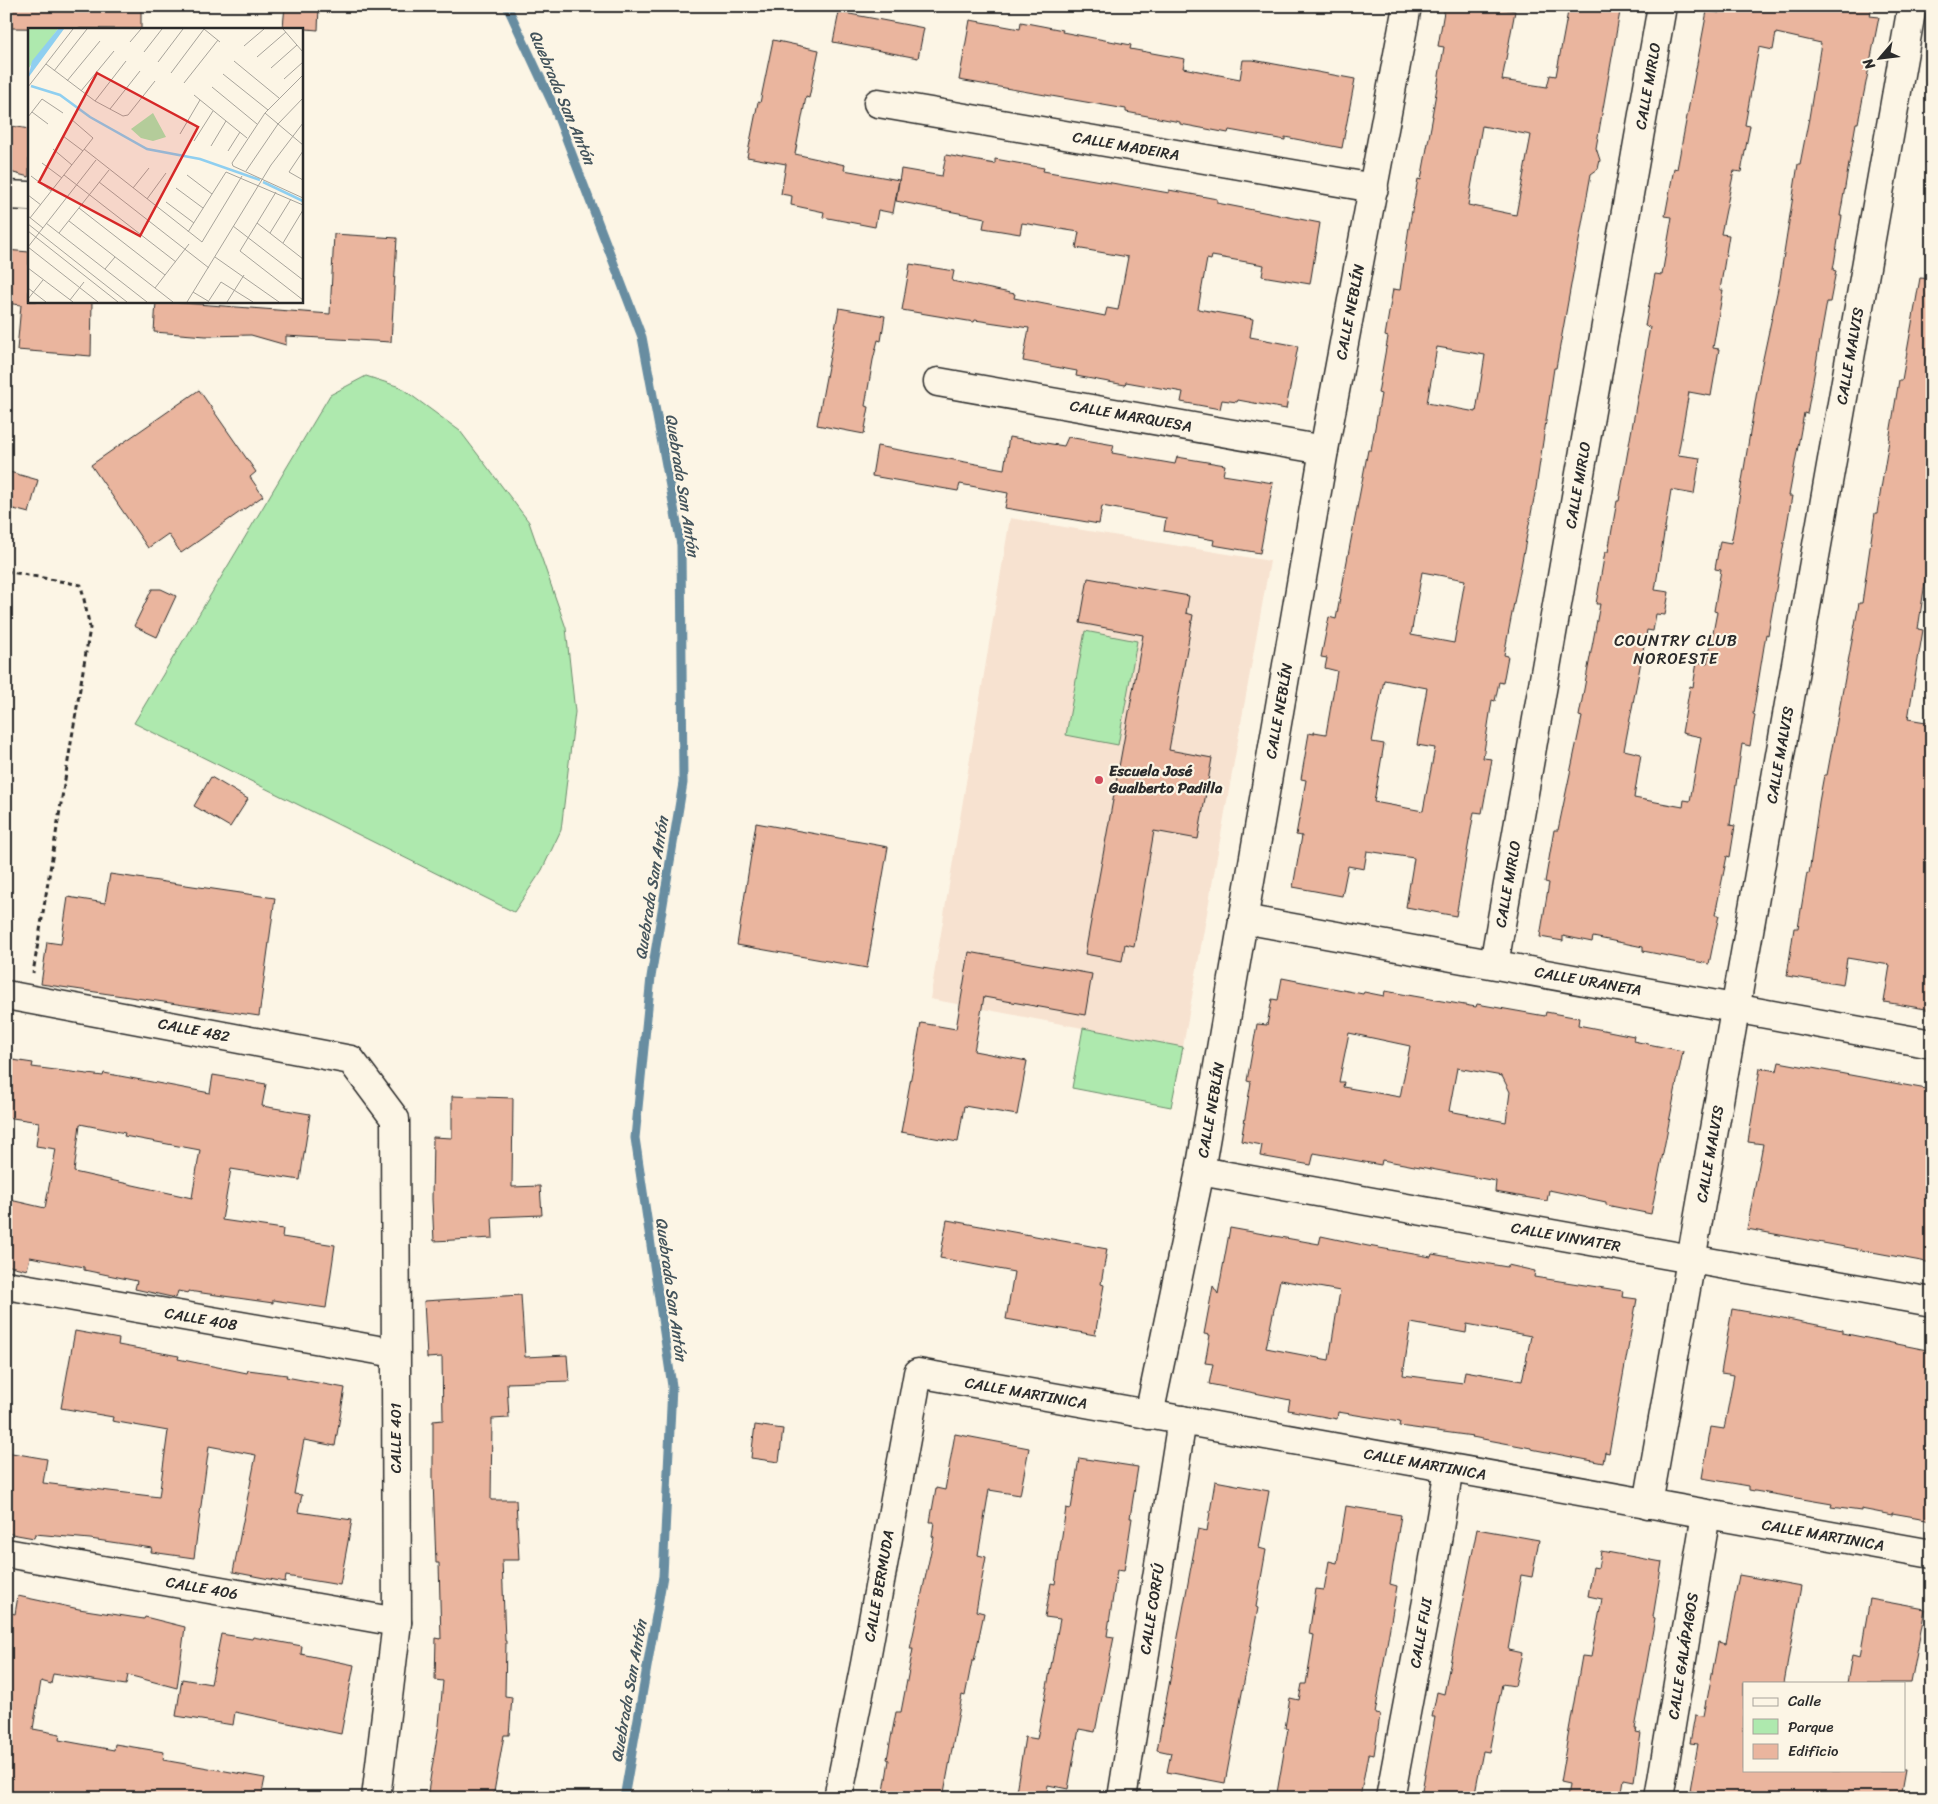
<svg xmlns="http://www.w3.org/2000/svg" width="1938" height="1804" font-family="Sriracha,sans-serif">
  <style>
    .built { fill: #f7e2d0 }
    .green { fill: #aee9ae; stroke: #6c8a6c }
    .lines { fill: none; stroke-linecap: round; stroke-linejoin: round }
    .stream { stroke: #678da1; stroke-width: 9 }
    .building { fill: #eab59e; stroke: #2b2b2b; fill-rule: evenodd }
    .street-casing { stroke: #2b2b2b; stroke-width: 31 }
    .path { stroke: #2b2b2b; stroke-width: 3; stroke-dasharray: 5 4; stroke-linecap: butt }
    .street { stroke: #fcf5e5; stroke-width: 28 }
    .poi-dot { fill: #d1495b; stroke: #fcf5e5; stroke-width: 2 }
    .labels { text-anchor: middle; stroke-width: 4.5; stroke-linejoin: round; paint-order: stroke }
    .street-label { font-size: 15px; fill: #2b2b2b; stroke: #fcf5e5 }
    .poi-label { font-size: 15px; font-weight: bold; fill: #2b2b2b; stroke: #fcf5e5; text-anchor: start }
    .water-label { font-size: 16px; font-style: italic; fill: #44545c; stroke: #fcf5e5 }
    .neighbourhood-label { font-size: 16px; letter-spacing: 1px; fill: #2b2b2b; stroke: #fcf5e5 }
    .inset-river { fill: none; stroke: #8fcff0; stroke-width: 2.5 }
    .inset-road { fill: none; stroke: #a8a49b; stroke-width: 1 }
    .view { fill: #d62828; fill-opacity: 0.15; stroke: #d62828; stroke-width: 2.5 }
    .inset-edge { fill: none; stroke: #2b2b2b; stroke-width: 2.5 }
  </style>
  <rect width="100%" height="100%" fill="#fcf5e5"/>
  <filter id="ink" filterUnits="userSpaceOnUse"><feTurbulence type="fractalNoise" baseFrequency=".02" numOctaves="2"/><feDisplacementMap in="SourceGraphic" scale="10" xChannelSelector="R" yChannelSelector="G"/><feConvolveMatrix kernelMatrix="1 2 1 2 8 2 1 2 1" color-interpolation-filters="sRGB"/></filter>
  <g filter="url(#ink)">
    <!-- built -->
    <polygon class="built" points="1010,518 1270,561 1183,1047 930,999"/>
    <!-- green -->
    <g class="green">
      <polygon points="366,376 400,387 460,431 529,522 566,628 575,712 561,830 542,870 514,912 134,723 330,395"/>
      <polygon points="1085,631 1137,641 1118,745 1066,735"/>
      <polygon points="1083,1028 1183,1047 1171,1107 1072,1088"/>
    </g>
    <g class="lines">
      <!-- stream -->
      <polyline class="stream" points="507,6 554,107 642,337 681,545 683,783 651,977 635,1138 672,1386 663,1576 624,1798"/>
    </g>
    <!-- building -->
    <g class="building">
      <polygon points="6,6 141,6 141,29 6,28"/>
      <polygon points="285,6 319,6 318,30 283,27"/>
      <path d="M 1445,6 L 1487,6 L 1515,11 L 1502,80 L 1547,87 L 1550,75 L 1556,76 L 1569,6 L 1621,6 L 1596,148 L 1600,160 L 1598,169 L 1591,174 L 1556,368 L 1554,368 L 1536,488 L 1504,655 L 1508,656 L 1503,683 L 1499,682 L 1495,701 L 1492,700 L 1483,758 L 1492,759 L 1482,813 L 1474,812 L 1456,916 L 1406,907 L 1414,858 L 1367,851 L 1364,869 L 1348,866 L 1342,896 L 1293,887 L 1302,836 L 1296,835 L 1306,780 L 1301,779 L 1309,733 L 1314,734 L 1314,732 L 1326,734 L 1337,671 L 1325,668 L 1327,658 L 1321,657 L 1329,617 L 1336,619 L 1368,450 L 1371,450 L 1381,394 L 1378,393 L 1388,337 L 1385,336 L 1393,289 L 1400,290 L 1409,227 L 1418,179 L 1421,180 L 1433,116 L 1432,116 L 1444,47 L 1438,46 ZM 1482,126 L 1531,135 L 1516,215 L 1468,205 ZM 1437,347 L 1485,355 L 1476,412 L 1427,403 ZM 1422,572 L 1465,580 L 1454,643 L 1411,635 ZM 1384,680 L 1427,688 L 1417,745 L 1435,748 L 1423,811 L 1374,802 L 1384,744 L 1372,742 Z"/>
      <path d="M 1721,6 L 1872,6 L 1870,16 L 1879,17 L 1858,123 L 1856,123 L 1840,216 L 1842,216 L 1833,270 L 1836,271 L 1830,302 L 1827,302 L 1807,414 L 1804,413 L 1789,496 L 1792,496 L 1775,595 L 1768,635 L 1766,634 L 1753,714 L 1755,715 L 1750,746 L 1742,744 L 1730,825 L 1735,826 L 1730,857 L 1727,856 L 1715,915 L 1719,915 L 1709,964 L 1643,951 L 1643,947 L 1593,937 L 1592,942 L 1563,936 L 1563,941 L 1540,937 L 1549,883 L 1545,882 L 1554,830 L 1558,830 L 1582,717 L 1579,716 L 1600,604 L 1596,604 L 1605,552 L 1608,552 L 1617,501 L 1619,501 L 1650,327 L 1645,326 L 1655,274 L 1662,275 L 1672,217 L 1665,216 L 1674,168 L 1677,169 L 1707,11 L 1719,13 ZM 1776,33 L 1821,43 L 1809,118 L 1800,164 L 1798,164 L 1780,279 L 1760,373 L 1735,523 L 1731,543 L 1720,541 L 1715,569 L 1721,570 L 1714,611 L 1717,612 L 1707,664 L 1697,662 L 1693,687 L 1690,686 L 1682,733 L 1701,737 L 1690,801 L 1684,800 L 1683,807 L 1634,798 L 1641,754 L 1624,750 L 1647,630 L 1653,631 L 1656,614 L 1665,615 L 1669,592 L 1655,590 L 1671,490 L 1694,494 L 1700,458 L 1678,455 L 1689,392 L 1711,396 L 1719,349 L 1713,348 L 1723,290 L 1720,290 L 1729,235 L 1721,234 L 1734,171 L 1741,172 L 1750,126 L 1745,125 L 1759,47 L 1773,50 Z"/>
      <polygon points="839,12 924,28 918,58 833,42"/>
      <polygon points="970,20 1020,29 1021,22 1063,30 1062,32 1131,45 1130,49 1185,59 1183,68 1240,79 1243,60 1253,60 1355,79 1342,148 1285,137 1285,140 1229,130 1228,133 1180,124 1180,122 1126,112 1126,109 959,80"/>
      <polygon points="773,40 819,50 809,98 806,97 795,154 845,165 844,170 899,180 893,213 878,210 875,227 823,217 824,212 791,205 792,196 781,194 786,164 747,157 758,102 760,103"/>
      <polygon points="6,125 29,129 29,177 6,171"/>
      <polygon points="946,155 995,164 995,159 1044,168 1043,171 1169,193 1169,190 1217,199 1217,203 1320,223 1310,284 1262,276 1264,265 1212,256 1211,260 1207,259 1198,309 1253,319 1250,337 1298,346 1286,409 1238,400 1237,402 1222,400 1220,409 1181,402 1183,392 1126,382 1125,385 1076,376 1077,371 1023,361 1029,328 975,320 974,322 902,310 910,264 954,271 952,281 1015,294 1014,298 1105,316 1107,308 1118,310 1128,257 1076,248 1079,232 1022,223 1020,234 983,228 985,218 896,201 901,169 942,176"/>
      <polygon points="334,234 397,238 391,342 286,336 286,345 251,335 206,336 154,332 156,301 330,314"/>
      <polygon points="6,250 29,252 29,301 92,301 91,356 17,350 21,305 6,303"/>
      <polygon points="1920,278 1932,279 1932,550 1930,549 1918,629 1923,630 1908,719 1932,723 1932,1010 1884,1002 1890,965 1847,958 1843,985 1787,976 1794,928 1798,928 1807,873 1809,874 1819,802 1824,775 1827,775 1859,603 1862,603 1875,513 1877,513 1899,380 1902,380"/>
      <polygon points="839,308 885,316 881,341 878,340 873,360 865,406 869,407 864,434 817,425"/>
      <polygon points="199,390 256,472 250,477 263,496 181,553 168,534 148,548 91,465"/>
      <polygon points="1009,437 1064,446 1068,437 1114,445 1112,453 1175,464 1177,457 1225,465 1223,475 1273,483 1260,553 1213,545 1214,540 1164,531 1166,518 1102,506 1099,524 1005,508 1008,493 960,484 958,491 872,476 877,446 1004,469"/>
      <polygon points="6,471 38,480 29,513 6,507"/>
      <polygon points="1088,578 1189,596 1186,613 1193,615 1169,750 1212,758 1198,839 1154,831 1134,946 1125,944 1122,961 1085,954 1143,635 1080,623"/>
      <polygon points="152,589 161,589 176,596 157,637 134,626"/>
      <polygon points="211,777 248,799 230,827 194,806"/>
      <polygon points="756,823 888,847 867,968 737,945"/>
      <polygon points="110,874 275,898 259,1016 41,984 47,942 61,944 68,897 105,903"/>
      <polygon points="969,952 1092,974 1085,1015 984,997 974,1051 1027,1061 1017,1115 964,1106 958,1142 901,1132 921,1023 956,1029"/>
      <path d="M 1282,978 L 1363,994 L 1364,992 L 1384,996 L 1385,991 L 1476,1007 L 1477,1004 L 1545,1016 L 1546,1012 L 1579,1018 L 1578,1025 L 1634,1036 L 1633,1041 L 1683,1051 L 1651,1214 L 1606,1205 L 1606,1202 L 1549,1190 L 1547,1201 L 1495,1192 L 1496,1181 L 1382,1160 L 1381,1165 L 1314,1153 L 1311,1165 L 1260,1156 L 1262,1145 L 1241,1141 L 1251,1082 L 1247,1081 L 1257,1024 L 1267,1025 L 1272,999 L 1278,1000 ZM 1349,1033 L 1410,1046 L 1400,1097 L 1343,1087 L 1344,1082 L 1339,1082 ZM 1457,1068 L 1502,1076 L 1510,1092 L 1506,1122 L 1449,1111 Z"/>
      <path d="M 6,1059 L 33,1063 L 32,1067 L 103,1076 L 104,1073 L 210,1093 L 213,1075 L 266,1084 L 262,1106 L 310,1114 L 300,1180 L 231,1169 L 222,1220 L 283,1229 L 282,1237 L 335,1245 L 326,1308 L 273,1300 L 273,1303 L 188,1291 L 188,1293 L 178,1291 L 176,1298 L 135,1289 L 137,1281 L 84,1270 L 84,1267 L 30,1257 L 27,1270 L 6,1265 L 6,1199 L 45,1208 L 56,1149 L 36,1146 L 39,1122 L 6,1117 ZM 80,1124 L 125,1133 L 124,1136 L 200,1150 L 192,1198 L 74,1172 Z"/>
      <polygon points="1779,1062 1932,1090 1932,1156 1928,1179 1932,1179 1932,1263 1747,1229 1763,1144 1748,1142 1760,1068 1777,1071"/>
      <polygon points="452,1096 513,1098 512,1187 540,1186 542,1215 492,1217 493,1238 434,1241 432,1199 433,1137 452,1138"/>
      <polygon points="947,1220 1107,1249 1101,1284 1104,1285 1095,1335 1006,1319 1014,1272 940,1258"/>
      <path d="M 1230,1228 L 1319,1244 L 1321,1236 L 1368,1246 L 1431,1257 L 1432,1254 L 1507,1267 L 1508,1265 L 1535,1271 L 1534,1277 L 1623,1291 L 1622,1297 L 1637,1299 L 1609,1453 L 1605,1452 L 1603,1463 L 1531,1449 L 1531,1448 L 1472,1437 L 1473,1436 L 1399,1426 L 1400,1422 L 1338,1412 L 1337,1419 L 1288,1410 L 1290,1400 L 1209,1384 L 1213,1364 L 1205,1363 L 1210,1335 L 1204,1334 L 1213,1286 L 1218,1294 ZM 1280,1280 L 1340,1291 L 1329,1360 L 1266,1348 ZM 1411,1323 L 1466,1333 L 1467,1324 L 1531,1336 L 1522,1381 L 1465,1371 L 1463,1383 L 1403,1375 Z"/>
      <polygon points="521,1295 525,1357 567,1355 569,1381 507,1383 509,1418 492,1419 491,1500 516,1500 519,1560 502,1560 505,1641 506,1641 505,1696 512,1697 509,1735 504,1735 493,1798 427,1798 439,1725 443,1681 435,1680 436,1638 441,1639 439,1563 436,1563 433,1480 433,1421 443,1420 442,1357 427,1358 424,1301"/>
      <polygon points="1732,1309 1783,1318 1842,1330 1842,1333 1932,1351 1932,1520 1892,1513 1892,1515 1861,1509 1861,1511 1831,1507 1832,1504 1749,1490 1749,1486 1702,1478 1711,1427 1724,1429 1734,1375 1721,1373"/>
      <polygon points="75,1331 119,1339 118,1345 179,1356 178,1359 247,1373 248,1370 287,1375 286,1377 345,1388 335,1446 304,1440 294,1494 302,1495 298,1512 352,1520 340,1585 286,1576 285,1582 233,1572 256,1455 209,1446 194,1558 151,1552 152,1548 90,1539 35,1534 34,1538 6,1533 6,1452 47,1459 43,1483 159,1497 168,1431 112,1421 113,1417 61,1408"/>
      <polygon points="755,1425 783,1429 779,1462 751,1458"/>
      <polygon points="955,1434 1029,1448 1020,1495 989,1490 978,1555 986,1557 976,1611 984,1613 974,1661 972,1661 965,1696 962,1695 943,1798 883,1798 889,1760 887,1759 896,1712 901,1712 913,1649 910,1649 934,1537 932,1536 934,1522 930,1522 936,1488 945,1490"/>
      <polygon points="1079,1458 1138,1467 1130,1518 1132,1518 1124,1571 1117,1570 1107,1636 1114,1637 1095,1732 1079,1729 1068,1789 1048,1785 1046,1798 1015,1798 1025,1737 1037,1739 1060,1619 1045,1617 1051,1583 1055,1584 1066,1508 1071,1509"/>
      <polygon points="1215,1481 1269,1491 1259,1548 1266,1550 1256,1607 1258,1608 1225,1783 1167,1772 1171,1753 1157,1750 1198,1529 1207,1531"/>
      <polygon points="1346,1506 1401,1515 1390,1584 1397,1586 1375,1714 1380,1715 1374,1755 1368,1754 1360,1798 1283,1798 1284,1794 1277,1793 1288,1729 1285,1728 1290,1698 1299,1700 1302,1684 1306,1684 1314,1635 1309,1634 1316,1589 1324,1590 1329,1561 1337,1563"/>
      <polygon points="1477,1529 1539,1540 1532,1577 1521,1575 1508,1650 1522,1653 1515,1686 1502,1684 1489,1752 1483,1751 1474,1798 1459,1798 1422,1791 1435,1717 1432,1717 1437,1692 1444,1694"/>
      <polygon points="1601,1551 1662,1562 1653,1617 1655,1618 1635,1729 1637,1729 1636,1732 1641,1733 1634,1781 1624,1779 1621,1798 1567,1798 1569,1784 1560,1782 1582,1656 1591,1657 1602,1599 1588,1596 1593,1567 1598,1568"/>
      <polygon points="1739,1575 1801,1586 1784,1683 1744,1683 1744,1770 1905,1770 1900,1798 1701,1798 1702,1792 1690,1790 1698,1744 1690,1743 1695,1715 1704,1716 1718,1642 1726,1644"/>
      <polygon points="18,1596 79,1609 144,1619 145,1617 185,1627 177,1688 128,1675 126,1685 53,1674 51,1684 41,1681 33,1729 60,1734 59,1740 114,1750 115,1744 164,1752 163,1760 265,1778 261,1798 36,1798 6,1792 6,1612 15,1614"/>
      <polygon points="1870,1599 1925,1609 1911,1683 1847,1683 1852,1655 1860,1657"/>
      <polygon points="221,1634 252,1639 253,1637 302,1646 301,1654 354,1665 341,1734 235,1712 233,1725 176,1716 182,1679 211,1684"/>
    </g>
    <g class="lines">
      <defs>
        <g id="street">
          <polyline points="878,103 1374,188"/>
          <polyline points="6,195 29,196"/>
          <polyline points="938,382 1324,450"/>
          <polyline points="1243,919 1932,1044"/>
          <polyline points="1494,964 1662,6"/>
          <polyline points="6,995 351,1060 395,1119 397,1622 376,1798"/>
          <polyline points="1200,1171 1932,1302"/>
          <polyline points="6,1285 395,1353"/>
          <polyline points="1149,1415 1200,1171 1324,450 1407,6"/>
          <polyline points="1648,1504 1912,6"/>
          <polyline points="6,1553 397,1622"/>
          <polyline points="838,1798 865,1664 918,1373 1932,1554"/>
          <polyline points="1122,1798 1182,1420"/>
          <polyline points="1390,1798 1427,1601 1449,1468"/>
          <polyline points="1659,1798 1706,1514"/>
        </g>
      </defs>
      <!-- street casing -->
      <use href="#street" class="street-casing"/>
      <!-- path -->
      <polyline class="path" points="6,571 81,585 90,628 33,973"/>
      <!-- street -->
      <use href="#street" class="street"/>
    </g>
  </g>
  <!-- markers -->
  <circle class="poi-dot" cx="1099" cy="780" r="5"/>
  <g class="labels">
    <!-- street labels -->
    <g class="street-label">
      <text transform="translate(1648 86) rotate(-80)" y="5">CALLE MIRLO</text>
      <text transform="translate(1126 146) rotate(10)" y="5">CALLE MADEIRA</text>
      <text transform="translate(1350 312) rotate(-79)" y="5">CALLE NEBLÍN</text>
      <text transform="translate(1850 356) rotate(-80)" y="5">CALLE MALVIS</text>
      <text transform="translate(1131 416) rotate(10)" y="5">CALLE MARQUESA</text>
      <text transform="translate(1578 485) rotate(-80)" y="5">CALLE MIRLO</text>
      <text transform="translate(1279 711) rotate(-80)" y="5">CALLE NEBLÍN</text>
      <text transform="translate(1780 755) rotate(-80)" y="5">CALLE MALVIS</text>
      <text transform="translate(1508 884) rotate(-80)" y="5">CALLE MIRLO</text>
      <text transform="translate(1588 981) rotate(10)" y="5">CALLE URANETA</text>
      <text transform="translate(194 1030) rotate(11)" y="5">CALLE 482</text>
      <text transform="translate(1211 1110) rotate(-80)" y="5">CALLE NEBLÍN</text>
      <text transform="translate(1710 1154) rotate(-80)" y="5">CALLE MALVIS</text>
      <text transform="translate(1566 1237) rotate(10)" y="5">CALLE VINYATER</text>
      <text transform="translate(201 1319) rotate(10)" y="5">CALLE 408</text>
      <text transform="translate(1026 1393) rotate(10)" y="5">CALLE MARTINICA</text>
      <text transform="translate(396 1438) rotate(-90)" y="5">CALLE 401</text>
      <text transform="translate(1425 1464) rotate(10)" y="5">CALLE MARTINICA</text>
      <text transform="translate(1823 1535) rotate(10)" y="5">CALLE MARTINICA</text>
      <text transform="translate(879 1586) rotate(-80)" y="5">CALLE BERMUDA</text>
      <text transform="translate(202 1588) rotate(10)" y="5">CALLE 406</text>
      <text transform="translate(1152 1609) rotate(-81)" y="5">CALLE CORFÚ</text>
      <text transform="translate(1421 1633) rotate(-80)" y="5">CALLE FIJI</text>
      <text transform="translate(1683 1656) rotate(-81)" y="5">CALLE GALÁPAGOS</text>
    </g>
    <!-- poi labels -->
    <g class="poi-label">
      <text x="1109" y="776">Escuela José<tspan x="1109" dy="17">Gualberto Padilla</tspan></text>
    </g>
    <!-- water labels -->
    <g class="water-label">
      <text transform="translate(563 97) rotate(67)" y="6">Quebrada San Antón</text>
      <text transform="translate(683 485) rotate(81)" y="6">Quebrada San Antón</text>
      <text transform="translate(651 888) rotate(-81)" y="6">Quebrada San Antón</text>
      <text transform="translate(672 1289) rotate(82)" y="6">Quebrada San Antón</text>
      <text transform="translate(628 1691) rotate(-80)" y="6">Quebrada San Antón</text>
    </g>
    <!-- neighbourhood labels -->
    <g class="neighbourhood-label">
      <text x="1676" y="646">COUNTRY CLUB<tspan x="1676" dy="18">NOROESTE</tspan></text>
    </g>
  </g>
  <!-- overview -->
  <g transform="translate(28 28)">
    <rect width="275" height="275" fill="#fcf5e5"/>
    <path d="M 0,1 L 30,1 L 0,41 ZM 125,85 L 138,109 L 125,113 L 113,110 L 103,101 Z" fill="#aee9ae"/>
    <path d="M 30,1 L 36,1 L 0,50 L 4,33 Z" fill="#8fcff0"/>
    <path class="inset-river" d="M 3,58 L 32,67 L 62,89 L 119,121 L 172,131 L 232,152M 235,154 L 275,173"/>
    <path class="inset-road" d="M 176,1 L 192,14M 255,1 L 275,24M 102,14 L 113,1M 216,18 L 236,1M 116,24 L 134,1M 229,29 L 258,4M 206,33 L 251,70M 130,34 L 155,1M 18,36 L 67,73 L 95,88 L 100,87 L 127,53M 243,40 L 269,17M 26,43 L 59,1M 143,45 L 176,1M 195,46 L 240,82M 275,47 L 237,85 L 204,135 L 205,138 L 275,170M 256,51 L 275,34M 39,53 L 72,13M 156,55 L 190,12M 0,59 L 45,1M 184,59 L 229,96M 53,63 L 86,23M 166,67 L 219,110M 67,73 L 98,33M 82,81 L 112,43M 4,84 L 20,96M 237,85 L 275,117M 0,89 L 14,71 L 35,85M 152,106 L 172,72M 35,108 L 55,123M 166,113 L 185,83M 183,118 L 198,93M 25,121 L 44,137M 56,121 L 174,214 L 214,148M 200,123 L 212,104M 275,123 L 261,144 L 275,152M 14,135 L 34,150M 218,143 L 250,96 L 275,70M 36,147 L 148,234M 159,147 L 184,166M 3,148 L 23,163M 71,154 L 181,240M 105,160 L 121,140M 148,160 L 175,180M 248,164 L 212,223 L 275,272M 0,167 L 13,177M 119,171 L 138,145M 138,174 L 166,195M 51,180 L 137,247M 0,188 L 15,200M 2,190 L 65,110 L 43,91M 41,193 L 145,274M 18,195 L 119,274M 229,195 L 275,231M 0,196 L 99,274M 205,198 L 275,252M 0,203 L 90,274M 160,204 L 198,144 L 275,177M 31,205 L 81,142M 242,205 L 263,171M 255,215 L 275,182M 0,219 L 68,132M 0,219 L 70,274M 187,229 L 251,274M 0,240 L 45,274M 77,241 L 87,229M 0,260 L 18,274M 127,260 L 161,216M 165,264 L 180,273M 0,271 L 15,252M 42,272 L 56,254M 159,274 L 243,137 L 275,95M 180,274 L 193,254 L 225,274M 199,274 L 216,247"/>
    <path class="view" d="M 69,45 L 170,99 L 112,208 L 11,154 Z"/>
    <rect width="275" height="275" class="inset-edge"/>
  </g>
  <!-- margin -->
  <rect width="1938" height="1804" fill="none" stroke="#fcf5e5" stroke-width="25"/>
  <rect x="12" y="12" width="1913" height="1779" fill="none" stroke="#2b2b2b" stroke-width="2" filter="url(#ink)"/>
  <!-- legend -->
  <rect x="1743" y="1682" width="162" height="90" fill="#fcf5e5" stroke="#a8a49b"/>
  <rect x="1753" y="1698" width="25" height="8" fill="#fcf5e5" stroke="#a8a49b"/>
  <text x="1788" y="1706" font-size="15" fill="#2b2b2b">Calle</text>
  <rect x="1753" y="1719" width="25" height="15" fill="#aee9ae" stroke="#a8a49b"/>
  <text x="1788" y="1732" font-size="15" fill="#2b2b2b">Parque</text>
  <rect x="1753" y="1744" width="25" height="15" fill="#eab59e" stroke="#a8a49b"/>
  <text x="1788" y="1756" font-size="15" fill="#2b2b2b">Edificio</text>
  <!-- north arrow -->
  <g transform="translate(1880 58) rotate(242)" stroke="#fcf5e5" stroke-width="4" paint-order="stroke">
  <path d="M0-4L9 19L0 12L-9 19Z" fill="#2b2b2b"/>
  <text y="-8" font-size="14" font-weight="bold" text-anchor="middle" fill="#2b2b2b">N</text>
  </g>
</svg>
